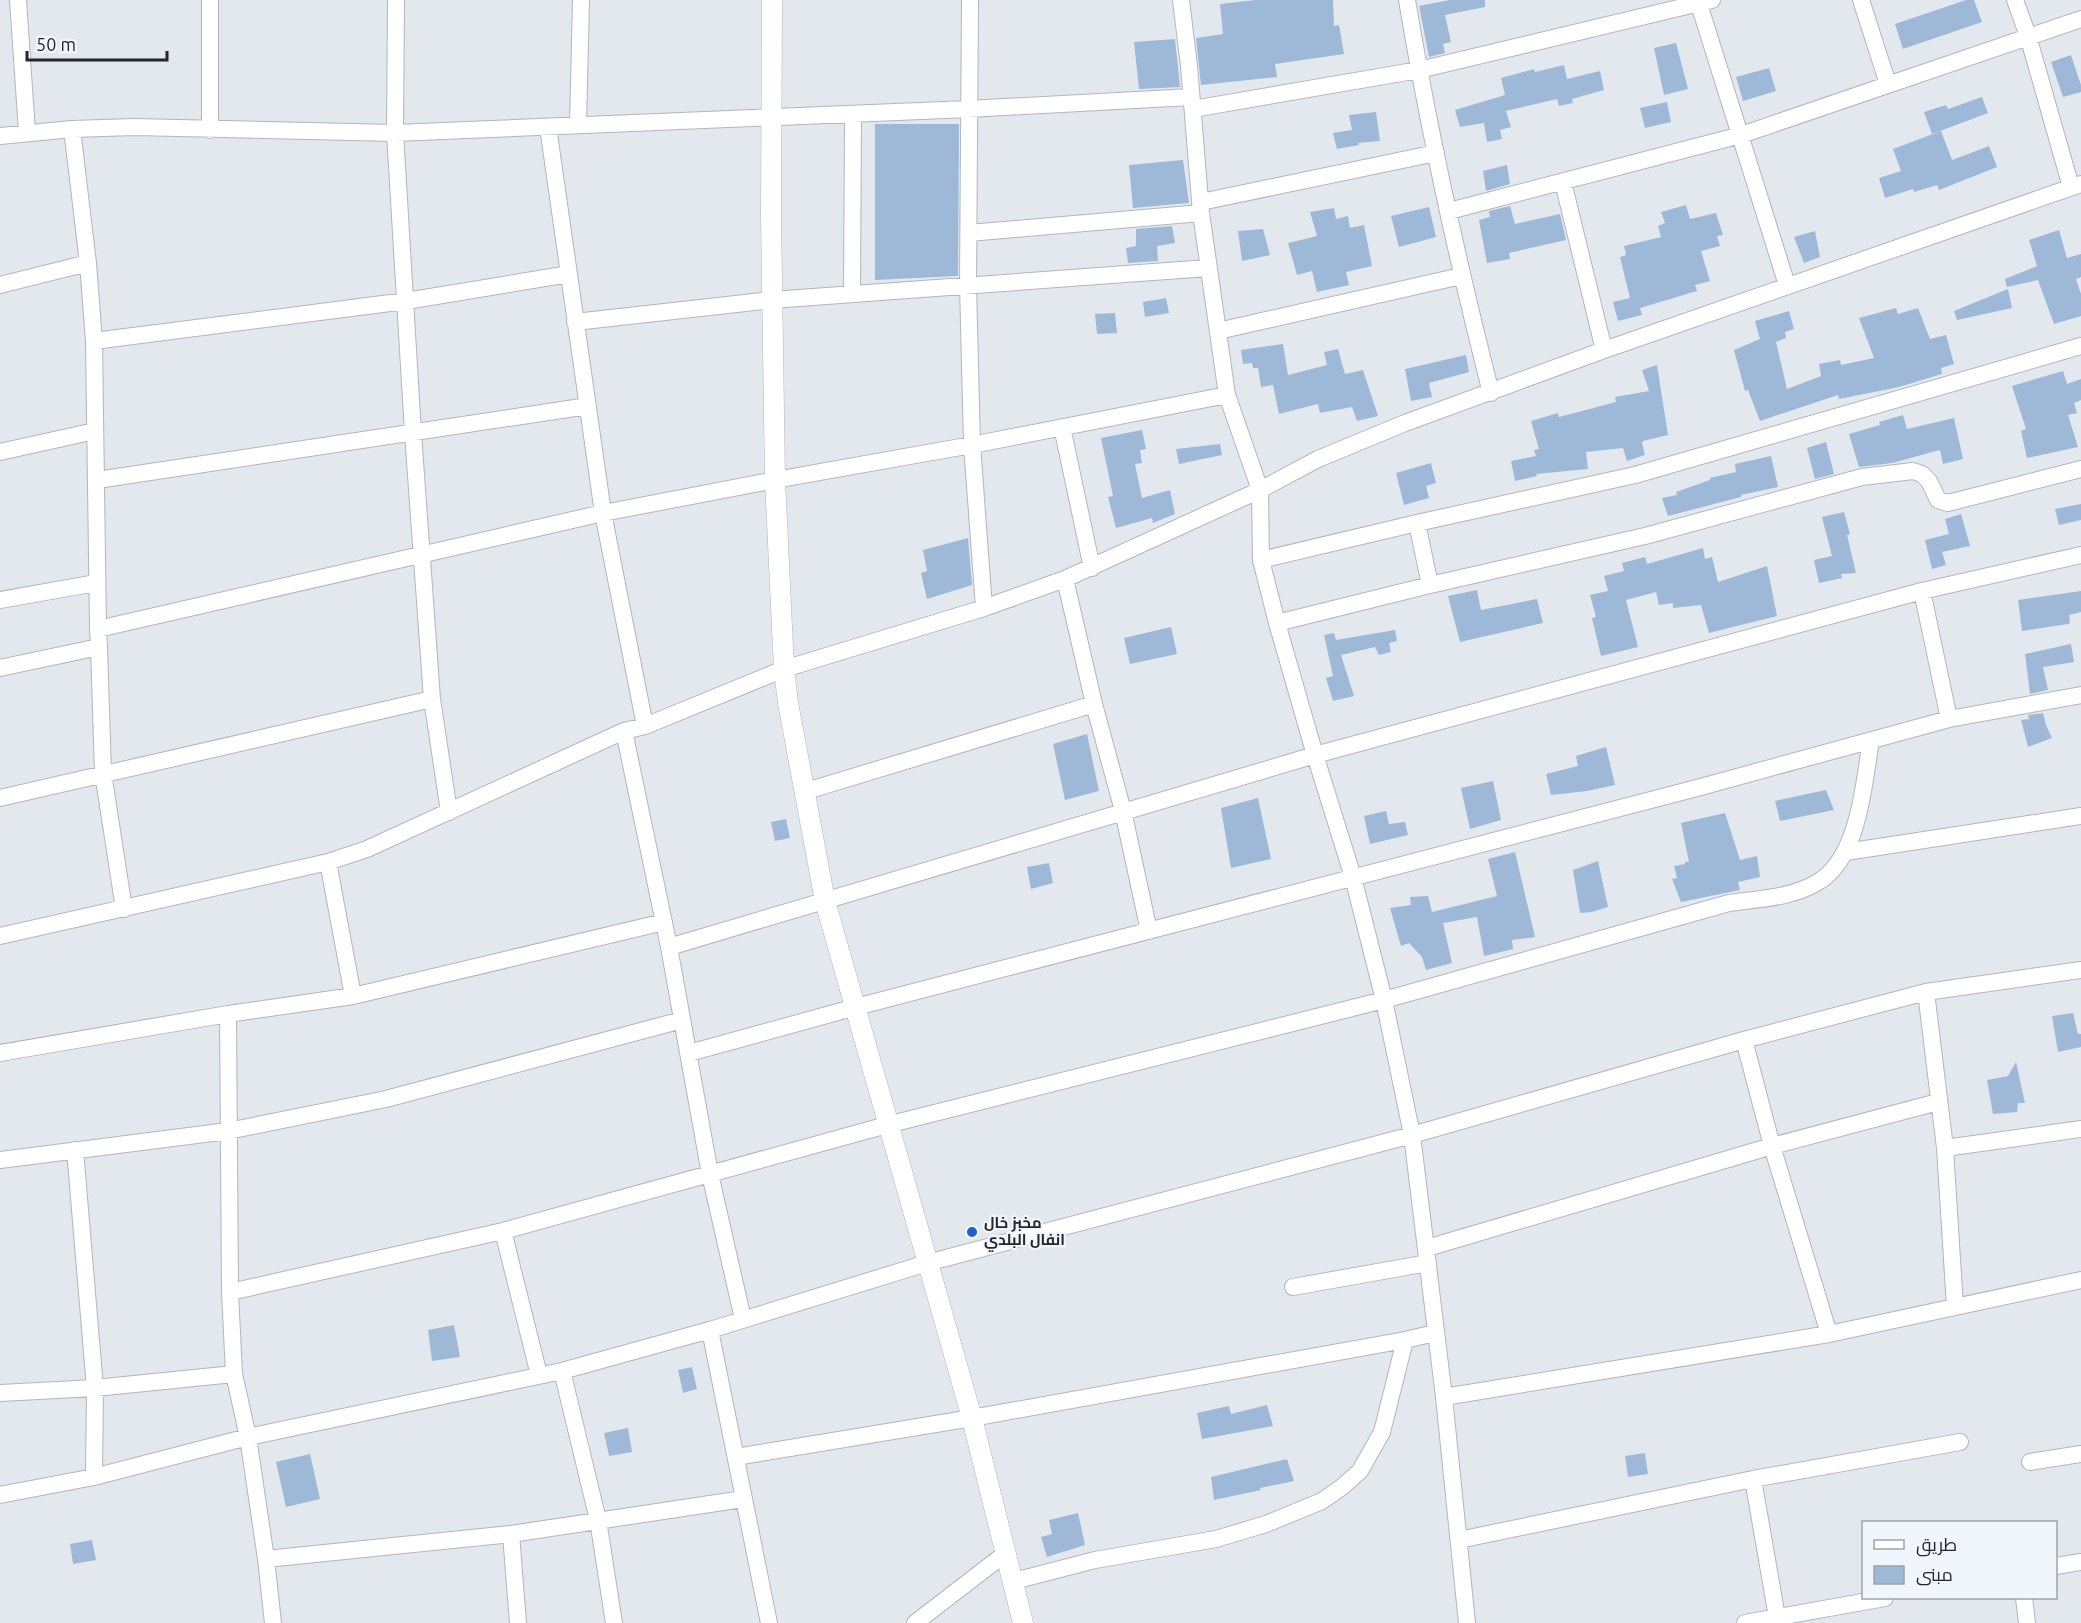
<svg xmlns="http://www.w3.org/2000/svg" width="2081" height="1623" font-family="Ubuntu,Cairo,sans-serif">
<rect width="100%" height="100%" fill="#e3e8ef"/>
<path fill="#9eb9d8" d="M 1256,0 L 1333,0 L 1334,26 L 1339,25 L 1344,54 L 1275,64 L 1277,77 L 1201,85 L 1196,38 L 1223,34 L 1220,4 Z
M 1450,0 L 1485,0 L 1485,7 L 1445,15 L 1451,42 L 1443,44 L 1445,53 L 1429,57 L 1419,6 Z
M 1966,0 L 1974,0 L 1982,22 L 1903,49 L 1895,24 Z
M 1175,39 L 1180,87 L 1139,89 L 1134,42 Z
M 1676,43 L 1688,89 L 1664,95 L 1654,48 Z
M 2071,55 L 2081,85 L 2081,92 L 2063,97 L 2051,62 Z
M 1564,65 L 1567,79 L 1600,71 L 1604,90 L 1572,99 L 1573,103 L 1559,106 L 1557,99 L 1506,111 L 1511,127 L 1500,130 L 1502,139 L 1487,142 L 1484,123 L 1460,127 L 1455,110 L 1505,95 L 1501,78 L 1534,69 L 1535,72 Z
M 1769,68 L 1776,91 L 1743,101 L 1736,77 Z
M 1982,97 L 1988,113 L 1932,134 L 1924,112 L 1946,105 L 1948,109 Z
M 1667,102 L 1671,122 L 1645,128 L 1640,108 Z
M 1376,112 L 1380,141 L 1358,143 L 1359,145 L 1337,149 L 1333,133 L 1352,130 L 1349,115 Z
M 875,124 L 959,124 L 958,276 L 875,280 Z
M 1941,131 L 1952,160 L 1989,146 L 1997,167 L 1939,190 L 1937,185 L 1914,192 L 1913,189 L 1885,198 L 1879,178 L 1901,171 L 1893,149 Z
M 1183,160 L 1189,203 L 1133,208 L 1129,165 Z
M 1507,165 L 1510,184 L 1486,191 L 1483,171 Z
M 1686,205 L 1690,219 L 1716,213 L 1723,235 L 1717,236 L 1720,246 L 1701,251 L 1710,281 L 1695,285 L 1697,291 L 1640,308 L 1642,315 L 1618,321 L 1613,302 L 1630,298 L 1620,257 L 1626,255 L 1624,246 L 1661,237 L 1658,226 L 1665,223 L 1661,212 Z
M 1510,206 L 1515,224 L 1560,214 L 1566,240 L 1509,253 L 1510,259 L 1487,263 L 1479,220 L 1490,217 L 1489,211 Z
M 1429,207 L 1436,237 L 1399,247 L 1391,216 Z
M 1334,208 L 1336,219 L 1348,216 L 1350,228 L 1364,225 L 1372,266 L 1346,272 L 1349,285 L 1317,292 L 1312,271 L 1297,275 L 1288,243 L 1317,236 L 1310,212 Z
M 1172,226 L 1175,243 L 1157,246 L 1158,261 L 1128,263 L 1126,248 L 1136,246 L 1136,229 Z
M 1263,229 L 1270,255 L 1242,261 L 1238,231 Z
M 2059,230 L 2067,258 L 2081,254 L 2081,277 L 2076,279 L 2081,294 L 2081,316 L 2054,324 L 2038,280 L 2007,287 L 2005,279 L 2037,266 L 2029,240 Z
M 1815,231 L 1820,257 L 1804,263 L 1794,237 Z
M 2008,289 L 2012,308 L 1957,320 L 1954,311 Z
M 1166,298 L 1169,313 L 1145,317 L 1143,302 Z
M 1896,308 L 1898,314 L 1918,308 L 1930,339 L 1946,335 L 1954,364 L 1941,368 L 1942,374 L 1899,387 L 1839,399 L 1838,395 L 1760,421 L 1748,390 L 1745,391 L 1734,350 L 1760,339 L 1755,321 L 1789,311 L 1794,329 L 1785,332 L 1786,338 L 1776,342 L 1787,389 L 1821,376 L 1819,364 L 1840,360 L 1841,365 L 1874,358 L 1859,318 Z
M 1115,313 L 1117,333 L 1097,334 L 1095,314 Z
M 1283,344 L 1288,375 L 1327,365 L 1324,352 L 1338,349 L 1345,374 L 1363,370 L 1378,416 L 1357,421 L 1352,407 L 1320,413 L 1318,404 L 1279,414 L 1273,385 L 1261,387 L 1258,368 L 1253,368 L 1252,363 L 1243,364 L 1241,350 Z
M 1466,355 L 1469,372 L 1429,383 L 1432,397 L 1411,401 L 1405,369 Z
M 1657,365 L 1668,435 L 1643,441 L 1642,443 L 1645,455 L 1627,461 L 1623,448 L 1586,452 L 1588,469 L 1536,474 L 1537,476 L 1515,481 L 1511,461 L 1536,456 L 1534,450 L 1539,449 L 1531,421 L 1558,413 L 1559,417 L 1616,402 L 1615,397 L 1649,391 L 1642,370 Z
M 2063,371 L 2067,384 L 2081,379 L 2081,400 L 2074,403 L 2077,413 L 2068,415 L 2078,447 L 2027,458 L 2021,431 L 2026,429 L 2012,386 Z
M 1903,415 L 1907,429 L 1954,418 L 1963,459 L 1943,464 L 1940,450 L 1892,463 L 1859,467 L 1849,434 L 1880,425 L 1879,422 Z
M 1142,430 L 1146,449 L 1140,450 L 1142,463 L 1135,464 L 1142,498 L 1170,490 L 1175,514 L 1153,523 L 1152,518 L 1116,528 L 1108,497 L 1113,496 L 1101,438 Z
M 1826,442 L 1834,474 L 1815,479 L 1807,448 Z
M 1220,444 L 1222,455 L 1179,464 L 1176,449 Z
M 1771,456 L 1778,487 L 1741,495 L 1741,497 L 1668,516 L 1662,498 L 1677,495 L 1676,492 L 1710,480 L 1710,478 L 1736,472 L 1735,464 Z
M 1431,463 L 1436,483 L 1426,486 L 1429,498 L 1404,505 L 1396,473 Z
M 2081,504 L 2081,520 L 2059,525 L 2055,509 Z
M 1844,512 L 1850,534 L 1847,535 L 1856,573 L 1841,574 L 1842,578 L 1819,583 L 1814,560 L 1832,556 L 1822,517 Z
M 1961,514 L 1970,546 L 1942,552 L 1946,565 L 1932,569 L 1925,540 L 1949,534 L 1945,519 Z
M 968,538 L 972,585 L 927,599 L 921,573 L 927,571 L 923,550 Z
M 1703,548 L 1705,559 L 1712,557 L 1718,582 L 1767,566 L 1777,616 L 1709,633 L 1701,605 L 1673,608 L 1673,603 L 1659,605 L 1656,592 L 1626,600 L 1638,647 L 1601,656 L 1592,618 L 1596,617 L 1590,595 L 1608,591 L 1604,576 L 1624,571 L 1622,563 L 1645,557 L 1647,564 Z
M 1477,590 L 1481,610 L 1537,599 L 1543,623 L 1460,642 L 1448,596 Z
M 2081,591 L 2081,612 L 2069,615 L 2070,623 L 2068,624 L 2022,631 L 2018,600 Z
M 1171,627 L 1177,654 L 1130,664 L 1124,638 Z
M 1395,630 L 1397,641 L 1389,643 L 1391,652 L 1379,655 L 1375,647 L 1341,655 L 1354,696 L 1333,701 L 1326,678 L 1333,676 L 1324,635 L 1334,633 L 1336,640 Z
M 2071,644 L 2074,662 L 2043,667 L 2048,690 L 2030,694 L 2025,654 Z
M 2043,713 L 2046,725 L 2052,738 L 2028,747 L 2021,720 L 2029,719 L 2028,715 Z
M 1087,734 L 1099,791 L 1065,800 L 1053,744 Z
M 1606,747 L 1615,785 L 1587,791 L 1551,795 L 1546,774 L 1578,766 L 1576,756 Z
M 1493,781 L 1501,820 L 1470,829 L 1461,788 Z
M 1826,790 L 1834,810 L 1780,821 L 1775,801 Z
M 1258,798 L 1271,859 L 1231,868 L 1221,808 Z
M 1386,811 L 1389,824 L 1405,822 L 1408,835 L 1370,844 L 1364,816 Z
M 1725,813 L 1740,860 L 1757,856 L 1760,877 L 1738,882 L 1740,890 L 1681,902 L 1672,879 L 1677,878 L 1674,866 L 1685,864 L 1685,862 L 1689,862 L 1681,823 Z
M 786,819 L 790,838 L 775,841 L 771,822 Z
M 1515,852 L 1535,937 L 1512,940 L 1513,949 L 1484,956 L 1477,917 L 1443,923 L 1452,963 L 1426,970 L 1422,957 L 1409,943 L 1401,946 L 1390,908 L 1411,905 L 1410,897 L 1428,896 L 1432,912 L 1497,896 L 1488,859 Z
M 1598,861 L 1608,907 L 1592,912 L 1580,913 L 1573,870 Z
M 1049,863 L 1053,883 L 1031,889 L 1027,867 Z
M 2073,1013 L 2078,1034 L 2081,1034 L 2081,1047 L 2058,1052 L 2052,1016 Z
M 2016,1062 L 2025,1103 L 2018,1103 L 2017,1112 L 1993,1114 L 1987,1080 L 2008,1076 Z
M 454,1325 L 460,1357 L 432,1361 L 428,1330 Z
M 692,1367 L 697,1389 L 683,1393 L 678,1370 Z
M 1267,1405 L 1273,1426 L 1202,1439 L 1197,1413 L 1229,1406 L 1231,1414 Z
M 628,1428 L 632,1452 L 609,1456 L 604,1433 Z
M 1645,1453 L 1648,1474 L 1628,1477 L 1625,1456 Z
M 310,1454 L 320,1499 L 286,1507 L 276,1462 Z
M 1287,1459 L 1294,1481 L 1260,1488 L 1261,1490 L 1214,1500 L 1211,1477 Z
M 1078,1513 L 1085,1545 L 1047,1557 L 1041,1537 L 1052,1534 L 1049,1520 Z
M 92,1540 L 96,1560 L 73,1564 L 70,1544 Z"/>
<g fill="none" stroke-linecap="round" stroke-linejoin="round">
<defs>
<path id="minor" d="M 18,0 L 27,132
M 210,0 L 210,130
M 396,0 L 395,133 L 413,433 L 432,699 L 449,812
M 970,0 L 968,285 L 972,445 L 984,608
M 1181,0 L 1189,66 L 1201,213 L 1227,395 L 1260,490 L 1261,560 L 1277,623 L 1315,755 L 1353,877 L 1384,1000 L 1412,1135 L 1444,1397 L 1467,1623
M 1407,0 C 1429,132 1458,263 1491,393
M 1861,0 L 1888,84
M 2015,0 L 2028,36 L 2071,187
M 1699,4 L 1787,285
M 1193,109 L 1419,70 L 1712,0
M 578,125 L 581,0
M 548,127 L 603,513 L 645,726
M 72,129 L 88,263 L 94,341 L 98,629
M 0,136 L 72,129 L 134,127 L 395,133 L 968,109 L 1191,97
M 1563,182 L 1604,350
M 1201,202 L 1436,153
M 1449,211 L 1741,135 L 2081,19
M 969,233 L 1201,213
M 0,285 L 88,263
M 852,294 L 853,114
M 575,322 L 772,300 L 1208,268
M 1218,331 L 1461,276
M 94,341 L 406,301 L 569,274
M 1062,427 L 1092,568
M 0,452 L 95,431
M 97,480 L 588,406
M 1417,523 L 1430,585
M 1261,560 L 1417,523 L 1635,475 L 2081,346
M 1065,579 L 1094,704 L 1123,811 L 1149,931
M 1922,591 L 1949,719
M 0,600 L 96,583
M 1277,623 L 1430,585 L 1645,536 L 1862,477 L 1913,471 L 1922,474 L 1929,481 L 1938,500 L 1948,503 L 2081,469
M 99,647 L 103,773 L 124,909
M 0,668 L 99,647 L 98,629 L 603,513 L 775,480 L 972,445 L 1227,395
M 624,731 L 669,947 L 710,1174 L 743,1319
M 803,792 L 1094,704
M 0,798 L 432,699
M 1846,852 L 2081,816
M 328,862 L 353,996
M 0,936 L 328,862 L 367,849 L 624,731 L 645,726 L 784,669 L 984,608 L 1065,579 L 1260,490 L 1318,459 L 1405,423 L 1604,350 L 2081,184
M 669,947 L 1315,755 L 1922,591 L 2081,555
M 1926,992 L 1945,1148 L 1955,1307
M 228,1014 L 230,1292 L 234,1374 L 248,1437 L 266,1559 L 273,1623
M 1744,1040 L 1772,1146 L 1829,1334
M 0,1053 L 228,1014 L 353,996 L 664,922
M 689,1053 L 856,1007 L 1697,788 L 1949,719 L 2081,695
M 1945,1148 L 2081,1129
M 75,1150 L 95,1388 L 94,1477
M 0,1160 L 228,1131 L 386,1099 L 682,1020
M 503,1231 L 539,1375
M 1427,1248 L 1772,1146 L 1938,1102
M 1293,1287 L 1428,1263
M 230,1292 L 503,1231 L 887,1125 L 1384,1000 L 1729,903 C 1758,899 1792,898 1818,882 C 1859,858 1864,783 1871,740
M 710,1330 L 769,1623
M 562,1371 L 598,1520 L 614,1623
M 0,1393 L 95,1388 L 234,1374
M 1444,1397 L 1829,1334 L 2081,1280
M 736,1457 L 972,1418 L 1405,1340 L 1435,1333
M 2030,1462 L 2081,1454
M 1753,1479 L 1778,1623
M 0,1495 L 94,1477 L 248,1437 L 562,1371 L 710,1330 L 927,1263 L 1412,1135 L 1744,1040 L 1926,992 L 2081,970
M 511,1534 L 518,1623
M 1459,1540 L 1753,1479 L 1960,1442
M 266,1559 L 511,1534 L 743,1499
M 2056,1566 L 2081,1562
M 1014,1581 L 1095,1560 L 1216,1539 L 1266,1524 L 1322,1501 L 1342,1487 L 1360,1471 L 1382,1432 L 1405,1340
M 2024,1598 L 2027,1623
M 915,1623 L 1006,1553
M 1745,1623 L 1885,1598"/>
<path id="tertiary" d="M 772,0 L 771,215 L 775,480 L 784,669 L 788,703 L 825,901 L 972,1418 L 1023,1623"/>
</defs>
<use href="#minor" stroke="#b1b6bc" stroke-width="18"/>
<use href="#tertiary" stroke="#b1b6bc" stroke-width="21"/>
<use href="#minor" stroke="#fff" stroke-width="16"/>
<use href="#tertiary" stroke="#fff" stroke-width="20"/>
</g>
<circle fill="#215fcb" stroke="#f0f6fc" stroke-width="2" cx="972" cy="1232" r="6"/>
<g text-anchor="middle" stroke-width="4.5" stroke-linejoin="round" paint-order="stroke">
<g font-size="15" font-weight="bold" fill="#242629" stroke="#f0f6fc" text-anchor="start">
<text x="984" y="1228">مخبز خال<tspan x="984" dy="17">انفال البلدي</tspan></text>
</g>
</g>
<rect x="1862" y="1521" width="195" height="78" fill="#f0f6fc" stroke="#9ea3a8" stroke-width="1.5"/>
<rect x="1874" y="1540" width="30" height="9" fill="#ffffff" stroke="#9ea3a8" stroke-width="1.5"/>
<text x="1916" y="1551" font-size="18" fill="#242629">طريق</text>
<rect x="1874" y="1566" width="30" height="18" fill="#9eb9d8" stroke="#9ea3a8" stroke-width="1.5"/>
<text x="1916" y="1581" font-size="18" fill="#242629">مبنى</text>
<path d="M27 51v9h140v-9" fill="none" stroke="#242629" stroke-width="3"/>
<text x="36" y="51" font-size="18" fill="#242629" stroke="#f0f6fc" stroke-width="4.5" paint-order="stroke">50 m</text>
</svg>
